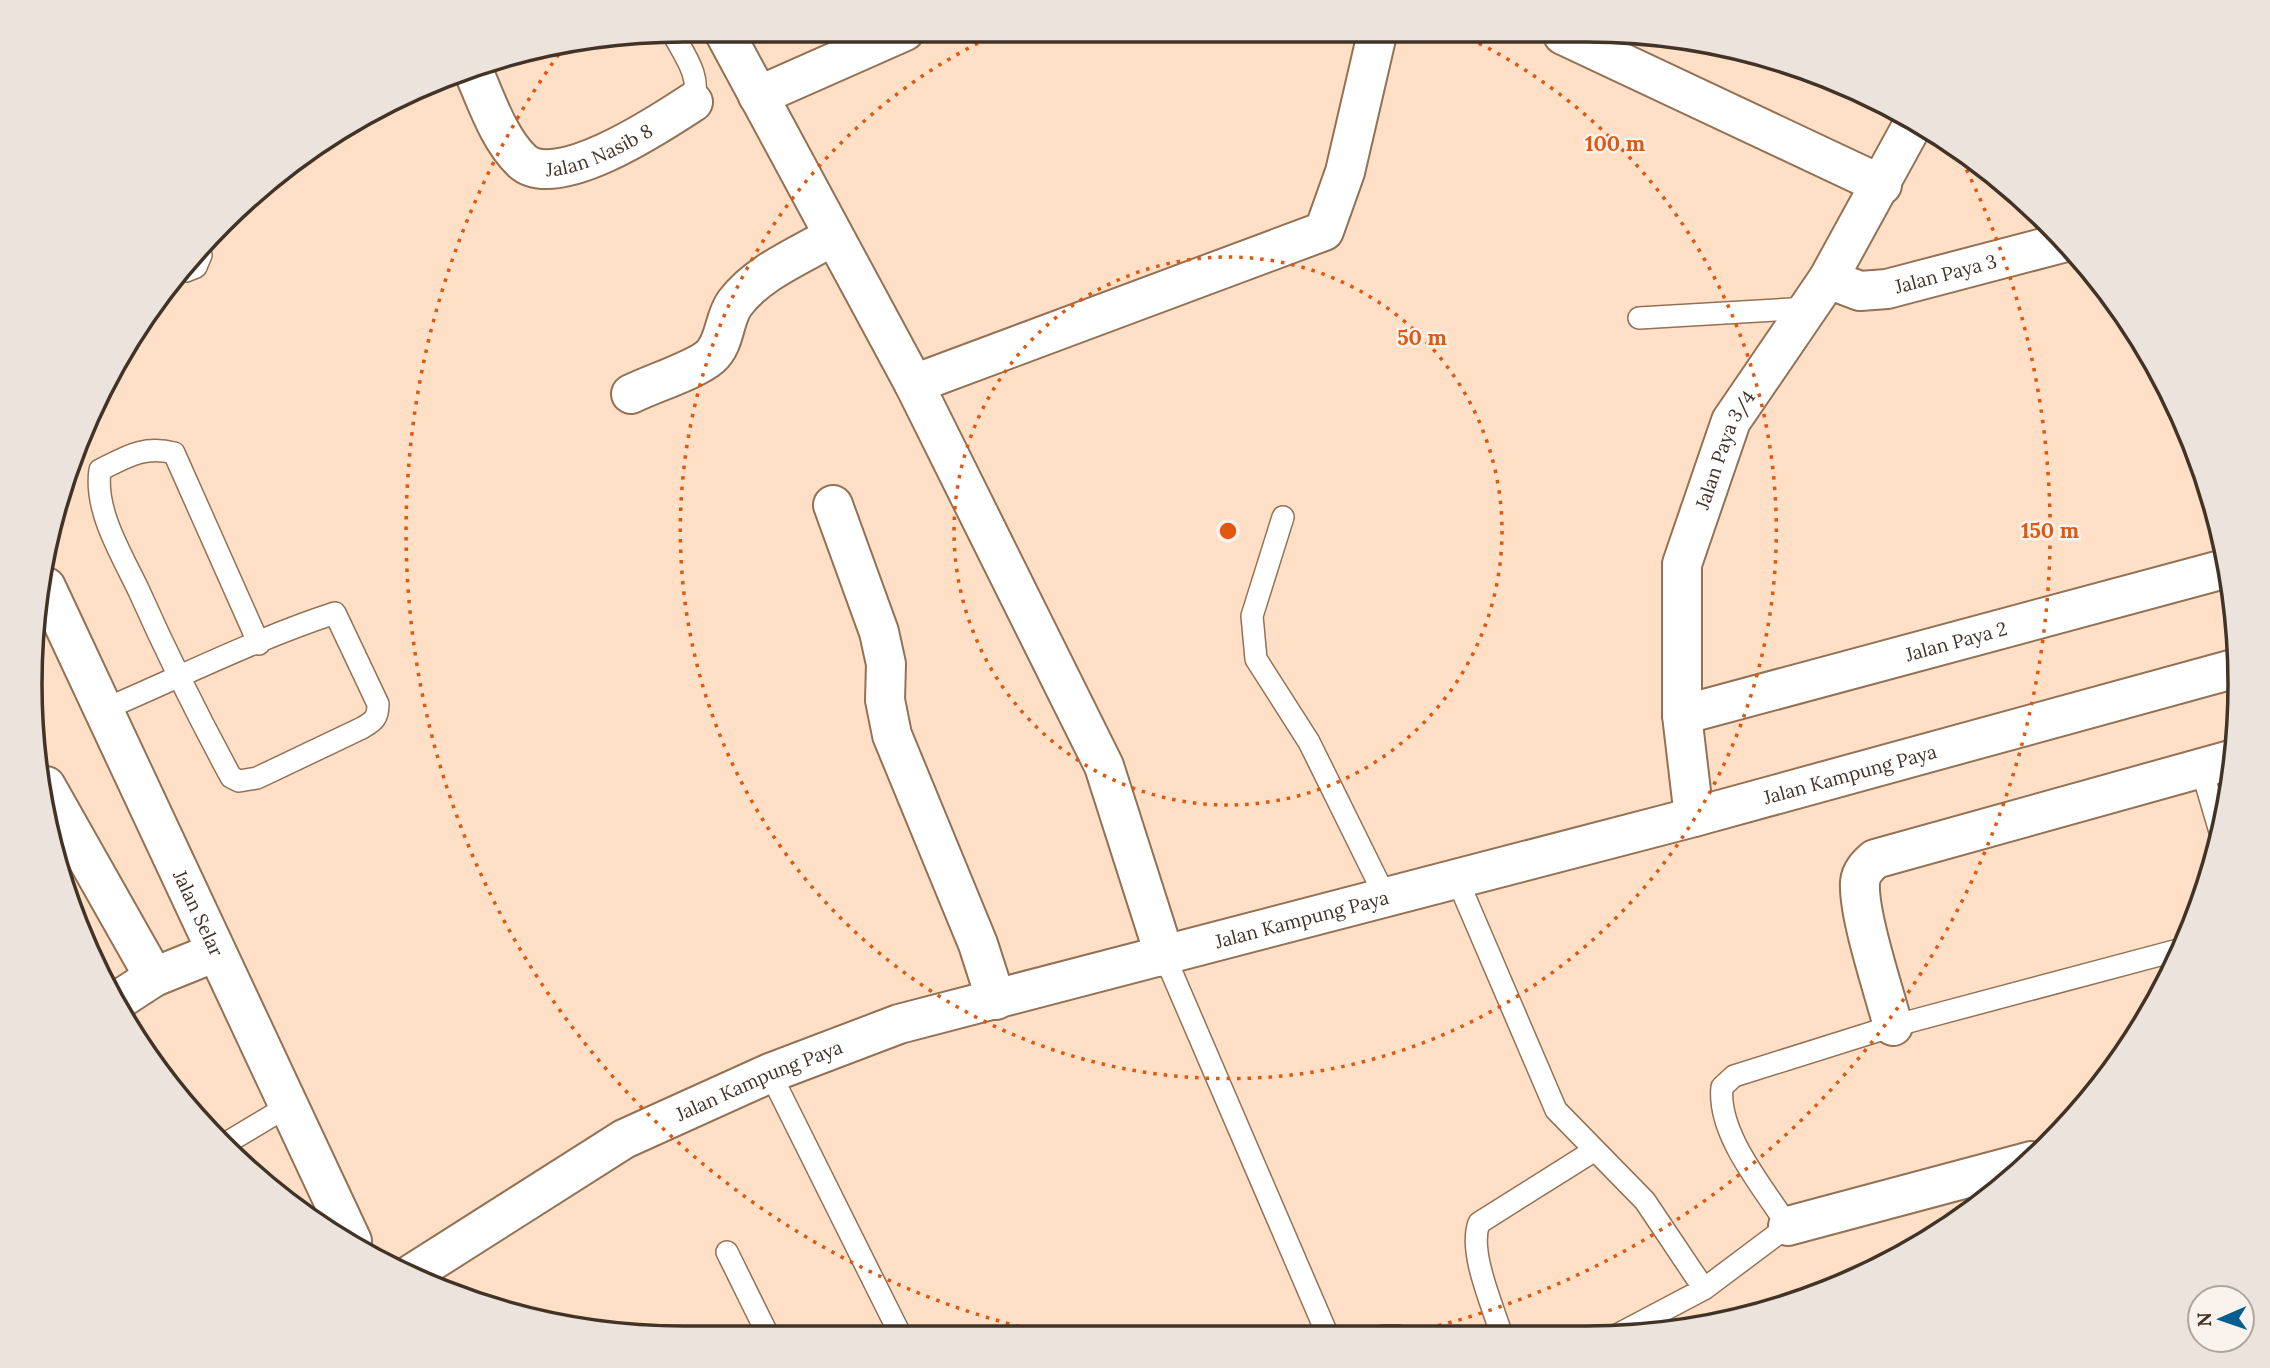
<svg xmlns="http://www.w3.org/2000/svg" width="2270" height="1368" font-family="Lora,serif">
<rect width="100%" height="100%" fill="#ffe0c7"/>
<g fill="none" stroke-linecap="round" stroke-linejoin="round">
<defs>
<path id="lane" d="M 672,32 C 684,55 702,76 693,102
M 186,271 L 196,267 L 201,255
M 1639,318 L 1809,308
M 1283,517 L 1252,616 L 1256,659 L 1309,742 L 1386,898
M 103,710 C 178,678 258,638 335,613 L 378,704 C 378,718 374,721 362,728 L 257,778 L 239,781 L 231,777 C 198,716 167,654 139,591 C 122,555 94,511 100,470 C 126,457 144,445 174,453 L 259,644
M 2201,767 L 2221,835
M 1457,879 L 1556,1110 L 1645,1201 L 1704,1289
M 1165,957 L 1328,1336
M 770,1073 L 900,1334
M 228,1142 L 288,1106
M 727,1252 L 767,1333
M 1383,1336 L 1398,1336
M 1502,1336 C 1493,1306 1468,1252 1479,1223 L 1595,1150
M 1613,1337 L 1704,1289 L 1788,1226 C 1763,1187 1717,1134 1722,1087 L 1734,1076 L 1893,1026 L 2182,949"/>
<g id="street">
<path d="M 723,30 L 914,384 L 1104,766 L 1165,957"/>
<path d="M 1563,35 L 1882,185"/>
<path id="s1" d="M 471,66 C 485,96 497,137 522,161 C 556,193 661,123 693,102"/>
<path d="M 758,96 L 905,31"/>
<path id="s2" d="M 1828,279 L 1860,291 L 1887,289 L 2066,242"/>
<path d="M 914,384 L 1324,231 L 1345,172 L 1377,34"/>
<path d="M 631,394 C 651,384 695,370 710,357 C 726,343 723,319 735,303 C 758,272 801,255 833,236"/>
<path d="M 833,505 L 879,632 L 886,664 L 885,700 L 892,735 L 978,944 L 996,1000"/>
<path id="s3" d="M 46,587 L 352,1241"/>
<path id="s4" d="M 1682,715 L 2228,568"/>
<path d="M 46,786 L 154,977"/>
<path id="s5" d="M 1694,817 L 1682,715 L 1682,564 L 1731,421 L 1828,279 L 1913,124"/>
<path d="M 117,1001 L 154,977 L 216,952"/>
<path d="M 1893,1026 C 1884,991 1858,915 1860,882 C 1861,872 1868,865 1875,859 L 2234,759"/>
<path d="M 1788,1226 L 2031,1161"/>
</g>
<g id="secondary">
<path id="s6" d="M 410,1275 L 624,1139 L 770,1073 L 899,1024 L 1694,817 L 2237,668"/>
</g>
</defs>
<use href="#lane" stroke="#937155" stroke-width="24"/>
<use href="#street" stroke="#937155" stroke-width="42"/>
<use href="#secondary" stroke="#937155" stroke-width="42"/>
<use href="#lane" stroke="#fff" stroke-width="21"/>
<use href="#street" stroke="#fff" stroke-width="38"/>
<use href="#secondary" stroke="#fff" stroke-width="38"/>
</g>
<g fill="none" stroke="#e0570d" stroke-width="3.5" stroke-dasharray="3.5 7">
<circle cx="1228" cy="531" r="274"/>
<path d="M1460 34A548 548 0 1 1 1001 32"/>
<path d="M1050 1334A822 822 0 0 1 559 54M1957 151A822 822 0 0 1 1399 1335"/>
</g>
<g text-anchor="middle" stroke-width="5" stroke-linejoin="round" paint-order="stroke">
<g font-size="19" fill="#423327" stroke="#faf2ec">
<text dy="7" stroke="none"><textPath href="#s1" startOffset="191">Jalan Nasib 8</textPath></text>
<text dy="7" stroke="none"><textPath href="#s2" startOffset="122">Jalan Paya 3</textPath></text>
<text dy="7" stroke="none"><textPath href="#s5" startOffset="376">Jalan Paya 3/4</textPath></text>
<text dy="7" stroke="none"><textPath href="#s4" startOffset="284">Jalan Paya 2</textPath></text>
<text dy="7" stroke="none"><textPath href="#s6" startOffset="1535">Jalan Kampung Paya</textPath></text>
<text dy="7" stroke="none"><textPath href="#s3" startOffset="360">Jalan Selar</textPath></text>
<text dy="7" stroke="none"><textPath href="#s6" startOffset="968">Jalan Kampung Paya</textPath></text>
<text dy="7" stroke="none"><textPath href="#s6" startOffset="401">Jalan Kampung Paya</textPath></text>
</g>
</g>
<path d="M0 0H2270V1368H0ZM684 42H1586A642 642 0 0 1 2228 684V684A642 642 0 0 1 1586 1326H684A642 642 0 0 1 42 684V684A642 642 0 0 1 684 42Z" fill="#ebe3dc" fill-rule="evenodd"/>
<path fill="none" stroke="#423327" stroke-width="3.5" d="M684 42H1586A642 642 0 0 1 2228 684V684A642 642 0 0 1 1586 1326H684A642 642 0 0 1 42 684V684A642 642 0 0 1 684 42Z"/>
<circle cx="1228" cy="531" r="10" fill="#e0570d" stroke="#faf2ec" stroke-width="3.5"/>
<g font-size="21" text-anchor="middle" font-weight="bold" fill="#e0570d" stroke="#faf2ec" stroke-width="5" stroke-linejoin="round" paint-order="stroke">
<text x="1615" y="151">100 m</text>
<text x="1422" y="345">50 m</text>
<text x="2050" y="538">150 m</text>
</g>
<g transform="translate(2221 1319) rotate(268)"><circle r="33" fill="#faf2ec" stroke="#b0a69d" stroke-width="2"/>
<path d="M0-5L12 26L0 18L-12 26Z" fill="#045f90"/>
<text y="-10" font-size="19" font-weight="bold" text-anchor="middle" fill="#423327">N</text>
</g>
</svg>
